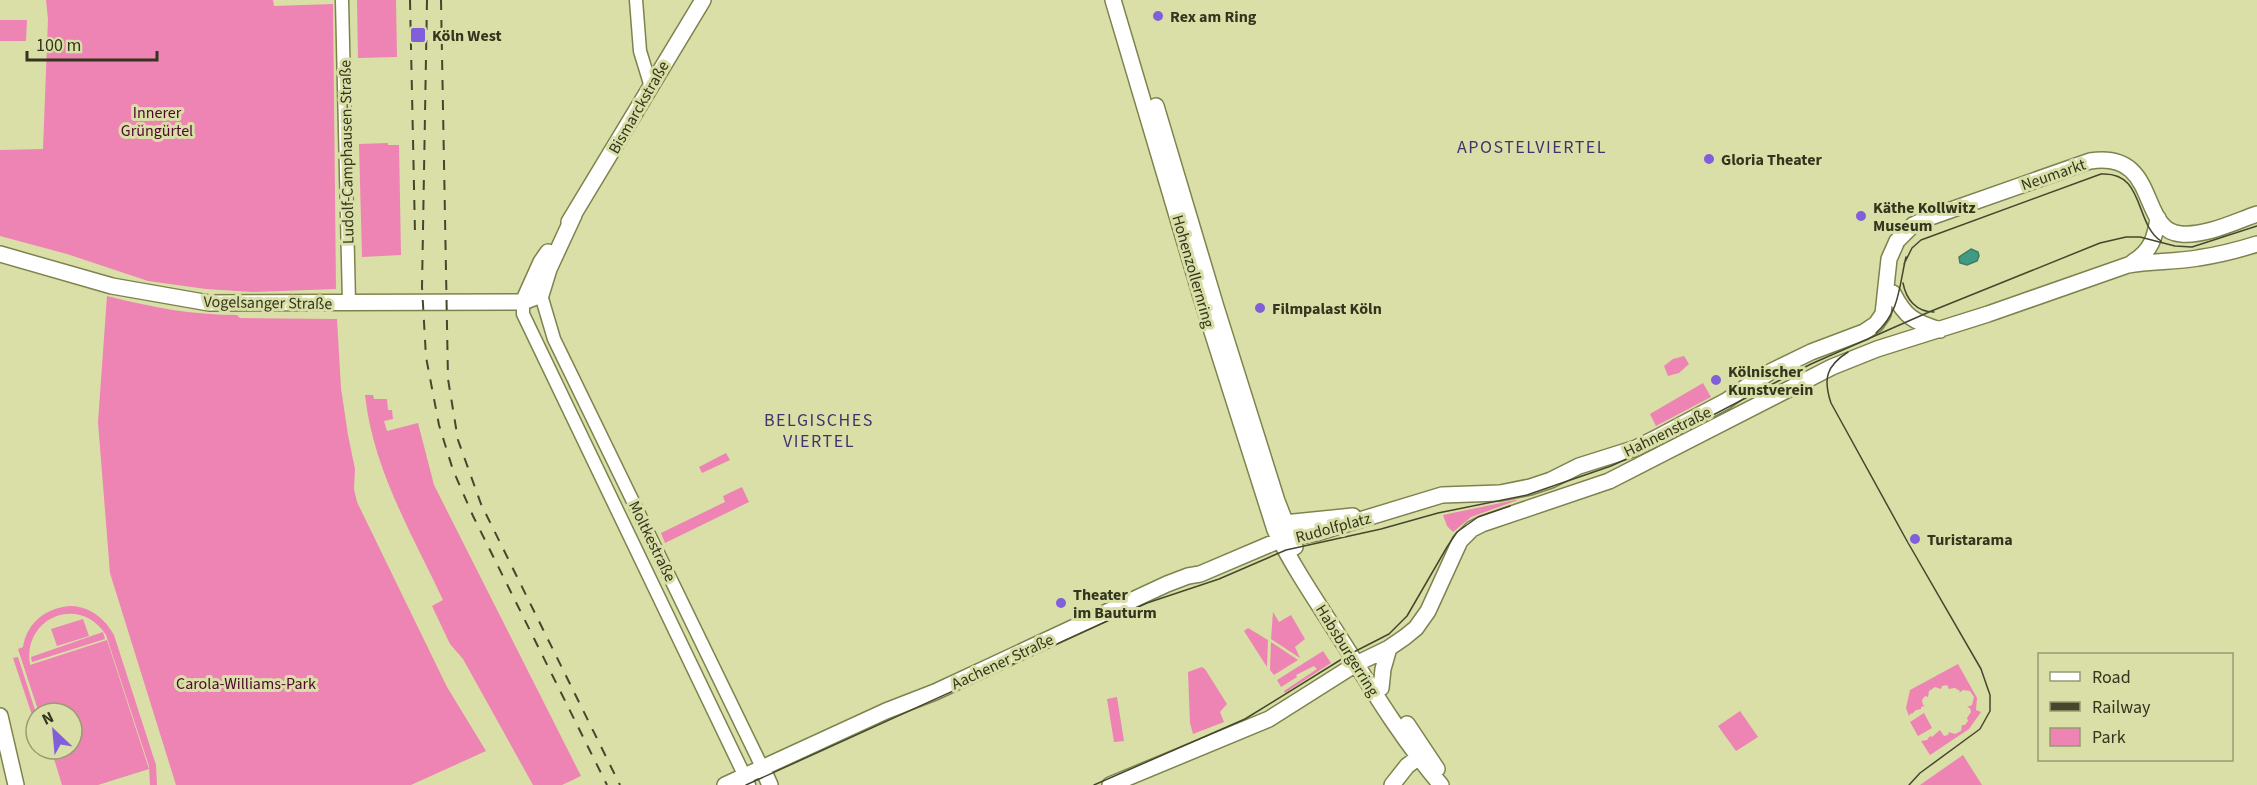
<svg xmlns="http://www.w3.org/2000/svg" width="2257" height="785" font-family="'Source Sans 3',sans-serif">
<rect width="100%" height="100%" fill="#d9dfa6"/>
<path fill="#ed84b3" d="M 46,0 L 273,0 L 274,6 L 333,4 L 336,289 L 252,292 L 206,289 L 148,281 L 67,254 L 0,236 L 0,150 L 43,149 L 48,19 Z
M 357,0 L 396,0 L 397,57 L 358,58 Z
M 0,20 L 27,20 L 26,41 L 0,41 Z
M 388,143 L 388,145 L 399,145 L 401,255 L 362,257 L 359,144 Z
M 107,296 C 150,307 192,315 237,315 L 240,318 L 337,319 L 341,388 L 348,435 L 355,469 L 354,489 L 357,502 L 447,687 L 486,751 L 411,785 L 176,785 L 110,573 L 98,422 Z
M 1684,356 L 1689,364 L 1679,373 L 1668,376 L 1664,366 L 1673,359 Z
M 1703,383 L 1711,397 L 1656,426 L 1650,414 Z
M 365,395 L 373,395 L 374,399 L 387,399 L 388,410 L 392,410 L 393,419 L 384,421 L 387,431 L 418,423 L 434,485 L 581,776 L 562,785 L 533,785 L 463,659 L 450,644 L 432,606 L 443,600 C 412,534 373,469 365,395 Z
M 726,453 L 730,460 L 702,473 L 699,467 Z
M 742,487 L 749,502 L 665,543 L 661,533 L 725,502 L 723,496 Z
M 1515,500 L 1518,500 L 1471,517 L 1453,532 L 1447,526 L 1443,515 Z
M 72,606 C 91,607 105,619 114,635 L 156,765 L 157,785 L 150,785 L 149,766 L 106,635 C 80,594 22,617 30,665 L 107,640 L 149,769 L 98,785 L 62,785 L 51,749 L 72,749 L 72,713 L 39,713 L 18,649 L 23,647 C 27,622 47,607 72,606 Z
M 1273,612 L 1279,622 L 1291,615 L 1305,639 L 1295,647 L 1300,658 L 1271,639 Z
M 83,619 L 89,636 L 57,646 L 51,629 Z
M 1248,628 L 1268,640 L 1267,667 L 1244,631 Z
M 103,632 L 105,639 L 32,662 L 31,657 Z
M 1271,642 L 1298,660 L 1274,675 L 1270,670 Z
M 1323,651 L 1331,663 L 1285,693 L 1284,691 L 1317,669 L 1314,666 L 1296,675 L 1297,677 L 1281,687 L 1277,680 Z
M 18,657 L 36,713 L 36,727 L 13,658 Z
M 1958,664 L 1977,698 L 1976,710 L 1981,712 L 1969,729 L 1930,755 L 1921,741 L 1927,740 L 1930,736 L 1932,737 L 1940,730 L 1944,736 L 1948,735 L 1949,732 L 1955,734 L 1961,731 L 1962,725 L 1965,725 L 1968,721 L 1967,718 L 1971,712 L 1970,708 L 1967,707 L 1972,705 L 1974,697 L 1970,691 L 1963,690 L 1959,693 L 1960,691 L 1955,688 L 1949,689 L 1947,685 L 1942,686 L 1941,689 L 1935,687 L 1929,691 L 1928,697 L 1925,696 L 1922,700 L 1923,705 L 1925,706 L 1921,707 L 1921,709 L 1916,710 L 1912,714 L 1911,713 L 1909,716 L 1906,708 L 1910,690 Z
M 1202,667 L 1205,669 L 1227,704 L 1220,712 L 1224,722 L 1193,734 L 1190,723 L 1188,672 Z
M 1117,697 L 1124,741 L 1114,742 L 1107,699 Z
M 1740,711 L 1758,737 L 1736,751 L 1718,726 Z
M 1924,713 L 1932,728 L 1918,736 L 1910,722 Z
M 1963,755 L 1982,785 L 1920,785 Z"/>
<path fill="#439a82" stroke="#3e7c64" stroke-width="1.5" d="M 1971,249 L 1978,252 L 1979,256 L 1977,261 L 1967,265 L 1960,263 L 1959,257 Z"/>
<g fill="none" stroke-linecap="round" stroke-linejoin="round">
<defs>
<path id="minor" d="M 342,0 L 349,303
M 636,0 L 640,51 L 651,87
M 541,295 L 554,339 L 762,767
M 523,302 L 523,314 L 749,785"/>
<path id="major" d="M 1113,0 L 1202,300 L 1275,530 C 1296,573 1324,612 1349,652 C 1377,698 1406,744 1441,785
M 1156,106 L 1216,307 L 1277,501 L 1295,547
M 569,222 L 703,0
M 0,254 L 112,286 L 209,303 L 523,302 L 541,295 L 549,269 L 574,215
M 2133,262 C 2151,251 2155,238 2158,218
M 1893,293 C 1905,317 1914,322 1940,330
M 523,302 L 541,262 L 548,252
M 1284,523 L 1353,516
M 1381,688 L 1383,669 L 1389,648
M 0,716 L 16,785
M 1407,724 L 1437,769
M 762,767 L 770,785
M 725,785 L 886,711 L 935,692 L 1167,584 L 1188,576 L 1200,574 L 1280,540 L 1317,533 L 1442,495 L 1500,493 L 1530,487 L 1551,480 L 1579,466 L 1636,448 L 1660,436 L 1726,401 L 1750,384 L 1772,371 L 1811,352 L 1864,332 L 1876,324 L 1883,314 L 1889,259 L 1897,241 L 1913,225 L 1928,218 L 2090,161 C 2160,150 2138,231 2181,234 C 2206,236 2234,222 2257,214
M 1110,785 L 1269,719 L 1356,664 L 1389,648 L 1405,637 L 1416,628 L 1428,611 L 1460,541 L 1472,529 L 1482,524 L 1609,481 L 1832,367 L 1877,349 L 1988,314 L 2128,265 C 2151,261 2175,262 2198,258 C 2218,255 2238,250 2257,244
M 1392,785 L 1407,766 L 1424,753"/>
</defs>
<use href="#minor" stroke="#7e834e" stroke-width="15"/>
<use href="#major" stroke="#7e834e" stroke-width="18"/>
<use href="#minor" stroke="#fff" stroke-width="12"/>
<use href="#major" stroke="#fff" stroke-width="15"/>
<path stroke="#45472d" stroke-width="1.5" d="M 1904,264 L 1912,248 L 1921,240 L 2101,174 C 2145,171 2134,223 2161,241
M 1903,283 C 1906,299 1916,312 1934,312
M 1876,333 C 1900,312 1899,286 1906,257
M 1848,352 C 1826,366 1823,379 1831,403 L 1907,541 L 1981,669 L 1990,695 L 1990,711 L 1980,729 L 1920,773 L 1909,785
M 746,785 L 1147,603 L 1219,579 L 1286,550 L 1381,529 L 1438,513 L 1527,495 L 1611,466 L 1644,451 L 1811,364 L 1929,312 L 2100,243 L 2126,237 L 2140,237 L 2175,246 L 2192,247 L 2257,226
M 1094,785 L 1245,719 L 1350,654 L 1389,634 L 1407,616 L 1447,547 L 1457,532 L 1478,517 L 1510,506"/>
<path stroke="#45472d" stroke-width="2" stroke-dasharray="10 10" stroke-linecap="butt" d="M 410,0 L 415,233
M 427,0 L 422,287 L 426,357 L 439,425 L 453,470 L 473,516 L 607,785
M 441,0 L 448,379 L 458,440 L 481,504 L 620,785"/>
</g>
<g fill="#815fda" stroke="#d9dfa6" stroke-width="2">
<circle cx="1158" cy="16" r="6"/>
<rect x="410" y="27" width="16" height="16" rx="3"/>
<circle cx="1709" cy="159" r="6"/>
<circle cx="1861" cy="216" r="6"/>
<circle cx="1260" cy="308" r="6"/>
<circle cx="1716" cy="380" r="6"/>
<circle cx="1915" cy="539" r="6"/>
<circle cx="1061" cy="603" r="6"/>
</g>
<g text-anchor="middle" stroke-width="6" stroke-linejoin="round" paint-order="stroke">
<g font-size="16" font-weight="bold" fill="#33351e" stroke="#d9dfa6" text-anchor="start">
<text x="1170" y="22">Rex am Ring</text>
<text x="432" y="41">Köln West</text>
<text x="1721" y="165">Gloria Theater</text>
<text x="1873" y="213">Käthe Kollwitz<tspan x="1873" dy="18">Museum</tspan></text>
<text x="1272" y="314">Filmpalast Köln</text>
<text x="1728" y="377">Kölnischer<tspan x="1728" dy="18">Kunstverein</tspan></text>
<text x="1927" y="545">Turistarama</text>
<text x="1073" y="600">Theater<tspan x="1073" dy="18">im Bauturm</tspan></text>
</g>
<g font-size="16" fill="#33351e" stroke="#d9dfa6">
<text transform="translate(638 107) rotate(-60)" y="6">Bismarckstraße</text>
<text transform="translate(346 152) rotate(-91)" y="6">Ludolf-Camphausen-Straße</text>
<text transform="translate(2053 174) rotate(-19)" y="6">Neumarkt</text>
<text transform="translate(1194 271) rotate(74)" y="6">Hohenzollernring</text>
<text transform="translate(268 302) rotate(1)" y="6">Vogelsanger Straße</text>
<text transform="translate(1667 431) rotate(-26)" y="6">Hahnenstraße</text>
<text transform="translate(1333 527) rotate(-15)" y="6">Rudolfplatz</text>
<text transform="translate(653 541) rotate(64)" y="6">Moltkestraße</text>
<text transform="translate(1348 650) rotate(58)" y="6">Habsburgerring</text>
<text transform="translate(1002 661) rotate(-25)" y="6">Aachener Straße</text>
</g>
<g font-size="16" fill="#4e052e" stroke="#d9dfa6">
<text x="157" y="118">Innerer<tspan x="157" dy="18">Grüngürtel</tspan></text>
<text x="246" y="689">Carola-Williams-Park</text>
</g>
<g font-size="18" letter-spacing="1.5" fill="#42326e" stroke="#d9dfa6">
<text x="1532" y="153">APOSTELVIERTEL</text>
<text x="819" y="426">BELGISCHES<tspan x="819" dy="21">VIERTEL</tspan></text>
</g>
</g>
<rect x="2038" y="653" width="195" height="108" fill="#d9dfa6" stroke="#979b70" stroke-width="1.5"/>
<rect x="2050" y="672" width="30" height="9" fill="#ffffff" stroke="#979b70" stroke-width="1.5"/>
<text x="2092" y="683" font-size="18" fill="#33351e">Road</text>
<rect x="2050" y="702" width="30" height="9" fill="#45472d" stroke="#979b70" stroke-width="1.5"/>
<text x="2092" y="713" font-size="18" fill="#33351e">Railway</text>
<rect x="2050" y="728" width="30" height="18" fill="#ed84b3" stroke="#979b70" stroke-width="1.5"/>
<text x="2092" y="743" font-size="18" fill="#33351e">Park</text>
<g transform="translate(54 731) rotate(334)"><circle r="28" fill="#d9dfa6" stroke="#979b70" stroke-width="1.5"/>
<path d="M0-4.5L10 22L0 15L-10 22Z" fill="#815fda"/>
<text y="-9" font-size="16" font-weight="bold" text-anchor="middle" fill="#33351e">N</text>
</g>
<path d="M27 51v9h130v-9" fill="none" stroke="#33351e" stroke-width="3"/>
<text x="36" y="51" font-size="18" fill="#33351e" stroke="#d9dfa6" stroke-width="4.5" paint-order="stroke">100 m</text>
</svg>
